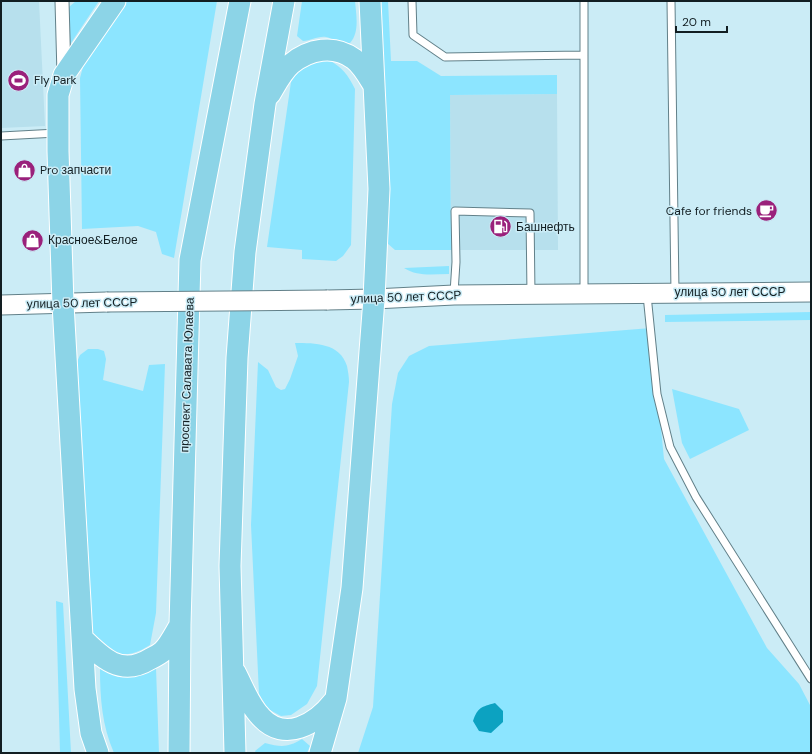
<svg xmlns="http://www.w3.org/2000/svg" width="812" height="754" font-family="'DM Sans',sans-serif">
<rect width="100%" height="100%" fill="#cbecf6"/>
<path fill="#b7e0ed" d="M 1,1 L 39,1 L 45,126 L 1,128 Z
M 557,94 L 558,250 L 451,250 L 450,95 Z"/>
<path fill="#8ce5ff" d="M 76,1 L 99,1 L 69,46 L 69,7 Z
M 123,1 L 217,1 L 174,258 L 162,254 L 156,232 L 138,226 L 82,229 L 80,78 L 87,52 Z
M 302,1 L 355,1 C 356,14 360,32 350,43 C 348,43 343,44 341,43 C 335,42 332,38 326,37 C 317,36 311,41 303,41 L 297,36 Z
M 375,1 L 388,1 L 391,61 L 417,61 L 441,76 L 557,75 L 557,94 L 450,95 L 451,250 L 395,250 L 387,243 Z
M 329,60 C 343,68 348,75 355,89 L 351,245 L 343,256 L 336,261 L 302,259 L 302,250 L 267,247 L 291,82 C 302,65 309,61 329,60 Z
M 449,266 L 449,274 C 433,274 418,277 404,268 Z
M 811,312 L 811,320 L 665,322 L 665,315 Z
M 651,328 L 664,459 L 767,648 L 799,684 L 811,707 L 811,753 L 358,753 L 373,707 L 392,404 L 398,373 L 409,356 L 429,346 Z
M 295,343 C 315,343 340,343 347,366 C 348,371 349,377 349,382 L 317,686 L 307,704 L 291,715 L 281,716 L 268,709 L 259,694 L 251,525 L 258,362 L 268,370 L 276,387 L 281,390 L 285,389 L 290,379 L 298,356 Z
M 88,349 L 98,349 L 104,351 L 106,359 L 103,380 L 143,391 L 149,365 L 165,364 L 156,613 L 150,645 C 134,655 128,655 110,654 L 88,632 L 74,369 L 80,355 Z
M 672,389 L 739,409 L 749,430 L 690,459 L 682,443 Z
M 56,601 L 63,603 L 71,753 L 60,753 Z
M 105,668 C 123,680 138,677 156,668 L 159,753 L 114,753 C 102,726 100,698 100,669 Z
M 302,739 L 310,746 L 307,753 L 256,753 L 255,751 L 265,743 C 281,747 287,748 302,739 Z"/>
<path fill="#0ca2c1" d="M 495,703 L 503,711 L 503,722 L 491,733 L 479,731 L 473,721 C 478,707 481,707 495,703 Z"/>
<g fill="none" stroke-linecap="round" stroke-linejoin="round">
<defs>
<path id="service" d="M 412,1 L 413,35 L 445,57 L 584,55
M 671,1 L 675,293
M 1,136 L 57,133
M 454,293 L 456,262 L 455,211 L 530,213 L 531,294
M 584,294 L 584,1
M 647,295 L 657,394 L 670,447 L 696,497 L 811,679"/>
<path id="minor" d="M 62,1 L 64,75"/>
<path id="secondary" d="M 327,300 L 374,299 L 454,295 L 811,292
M 1,305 L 107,302"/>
<path id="primary" d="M 270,94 C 276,84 282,72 291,64 C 309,49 334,44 354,59 C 363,66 368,76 374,86
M 82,638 C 102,658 121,677 150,659 C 154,657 160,654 163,651 C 170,644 175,633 180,625
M 235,672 C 243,687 249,705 261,717 C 285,743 316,724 334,701
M 98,753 L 91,733 L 85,689 L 63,304 L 58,151 L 58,95 L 64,75 L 115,1
M 179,753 L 180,625 L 190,260 L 240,1
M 235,753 L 230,566 L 237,358 L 245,252 L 265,104 L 284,1
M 320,753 L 336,698 L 352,588 L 374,299 L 379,189 L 370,1"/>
</defs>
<use href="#service" stroke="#628089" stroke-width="9"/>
<use href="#minor" stroke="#628089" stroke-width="15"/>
<use href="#secondary" stroke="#628089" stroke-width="21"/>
<use href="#primary" stroke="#fff" stroke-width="23"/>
<use href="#service" stroke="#fff" stroke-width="7"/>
<use href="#minor" stroke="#fff" stroke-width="13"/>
<use href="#secondary" stroke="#fff" stroke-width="19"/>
<use href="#primary" stroke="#8cd4e7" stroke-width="21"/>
<defs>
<path id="secondary-bridge" d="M 107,302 L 327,300"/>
</defs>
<use href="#secondary-bridge" stroke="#628089" stroke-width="21" stroke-linecap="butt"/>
<use href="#secondary-bridge" stroke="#fff" stroke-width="19"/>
</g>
<defs>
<symbol id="stadium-disc" viewBox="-11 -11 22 22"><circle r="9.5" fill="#9a217b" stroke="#cbecf6"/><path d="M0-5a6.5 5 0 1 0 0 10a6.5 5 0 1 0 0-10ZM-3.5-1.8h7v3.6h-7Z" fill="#fff"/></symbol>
<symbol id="shop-disc" viewBox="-11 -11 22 22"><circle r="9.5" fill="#9a217b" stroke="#cbecf6"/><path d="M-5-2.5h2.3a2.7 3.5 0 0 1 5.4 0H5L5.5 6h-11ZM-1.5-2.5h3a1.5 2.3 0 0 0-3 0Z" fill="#fff"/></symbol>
<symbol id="cafe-disc" viewBox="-11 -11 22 22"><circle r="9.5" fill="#9a217b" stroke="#cbecf6"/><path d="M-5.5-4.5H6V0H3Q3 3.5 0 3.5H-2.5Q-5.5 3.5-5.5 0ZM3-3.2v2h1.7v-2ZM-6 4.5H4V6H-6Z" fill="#fff"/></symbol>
<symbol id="fuel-disc" viewBox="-11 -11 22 22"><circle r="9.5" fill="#9a217b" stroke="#cbecf6"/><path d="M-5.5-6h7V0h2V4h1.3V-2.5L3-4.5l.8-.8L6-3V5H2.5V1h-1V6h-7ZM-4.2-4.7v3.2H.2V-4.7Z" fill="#fff"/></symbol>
</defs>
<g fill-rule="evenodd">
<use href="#stadium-disc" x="6" y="68" width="25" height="25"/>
<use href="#shop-disc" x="12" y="158" width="25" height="25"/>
<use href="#cafe-disc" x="754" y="198" width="25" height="25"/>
<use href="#fuel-disc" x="488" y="214" width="25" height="25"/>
<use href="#shop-disc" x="20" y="228" width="25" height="25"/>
</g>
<g text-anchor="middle" stroke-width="3" stroke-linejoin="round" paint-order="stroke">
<g font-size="12" fill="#121e22" stroke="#cbecf6" text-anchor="start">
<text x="34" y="84">Fly Park</text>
<text x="40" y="174">Pro запчасти</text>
<text x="752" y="215" text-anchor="end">Cafe for friends</text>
<text x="516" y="231">Башнефть</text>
<text x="48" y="244">Красное&amp;Белое</text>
</g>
<g font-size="12" fill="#121e22" stroke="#cbecf6">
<text x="730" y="296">улица 50 лет СССР</text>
<text transform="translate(406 297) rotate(-2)" y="4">улица 50 лет СССР</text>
<text transform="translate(82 303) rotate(-1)" y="4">улица 50 лет СССР</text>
<text transform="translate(187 375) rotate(-88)" y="4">проспект Салавата Юлаева</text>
</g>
</g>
<rect width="812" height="754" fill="none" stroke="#121e22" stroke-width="4"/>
<path d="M676 26v6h51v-6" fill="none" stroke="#121e22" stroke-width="2"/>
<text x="682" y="26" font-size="12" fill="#121e22" stroke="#cbecf6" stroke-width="3" paint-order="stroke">20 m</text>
</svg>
